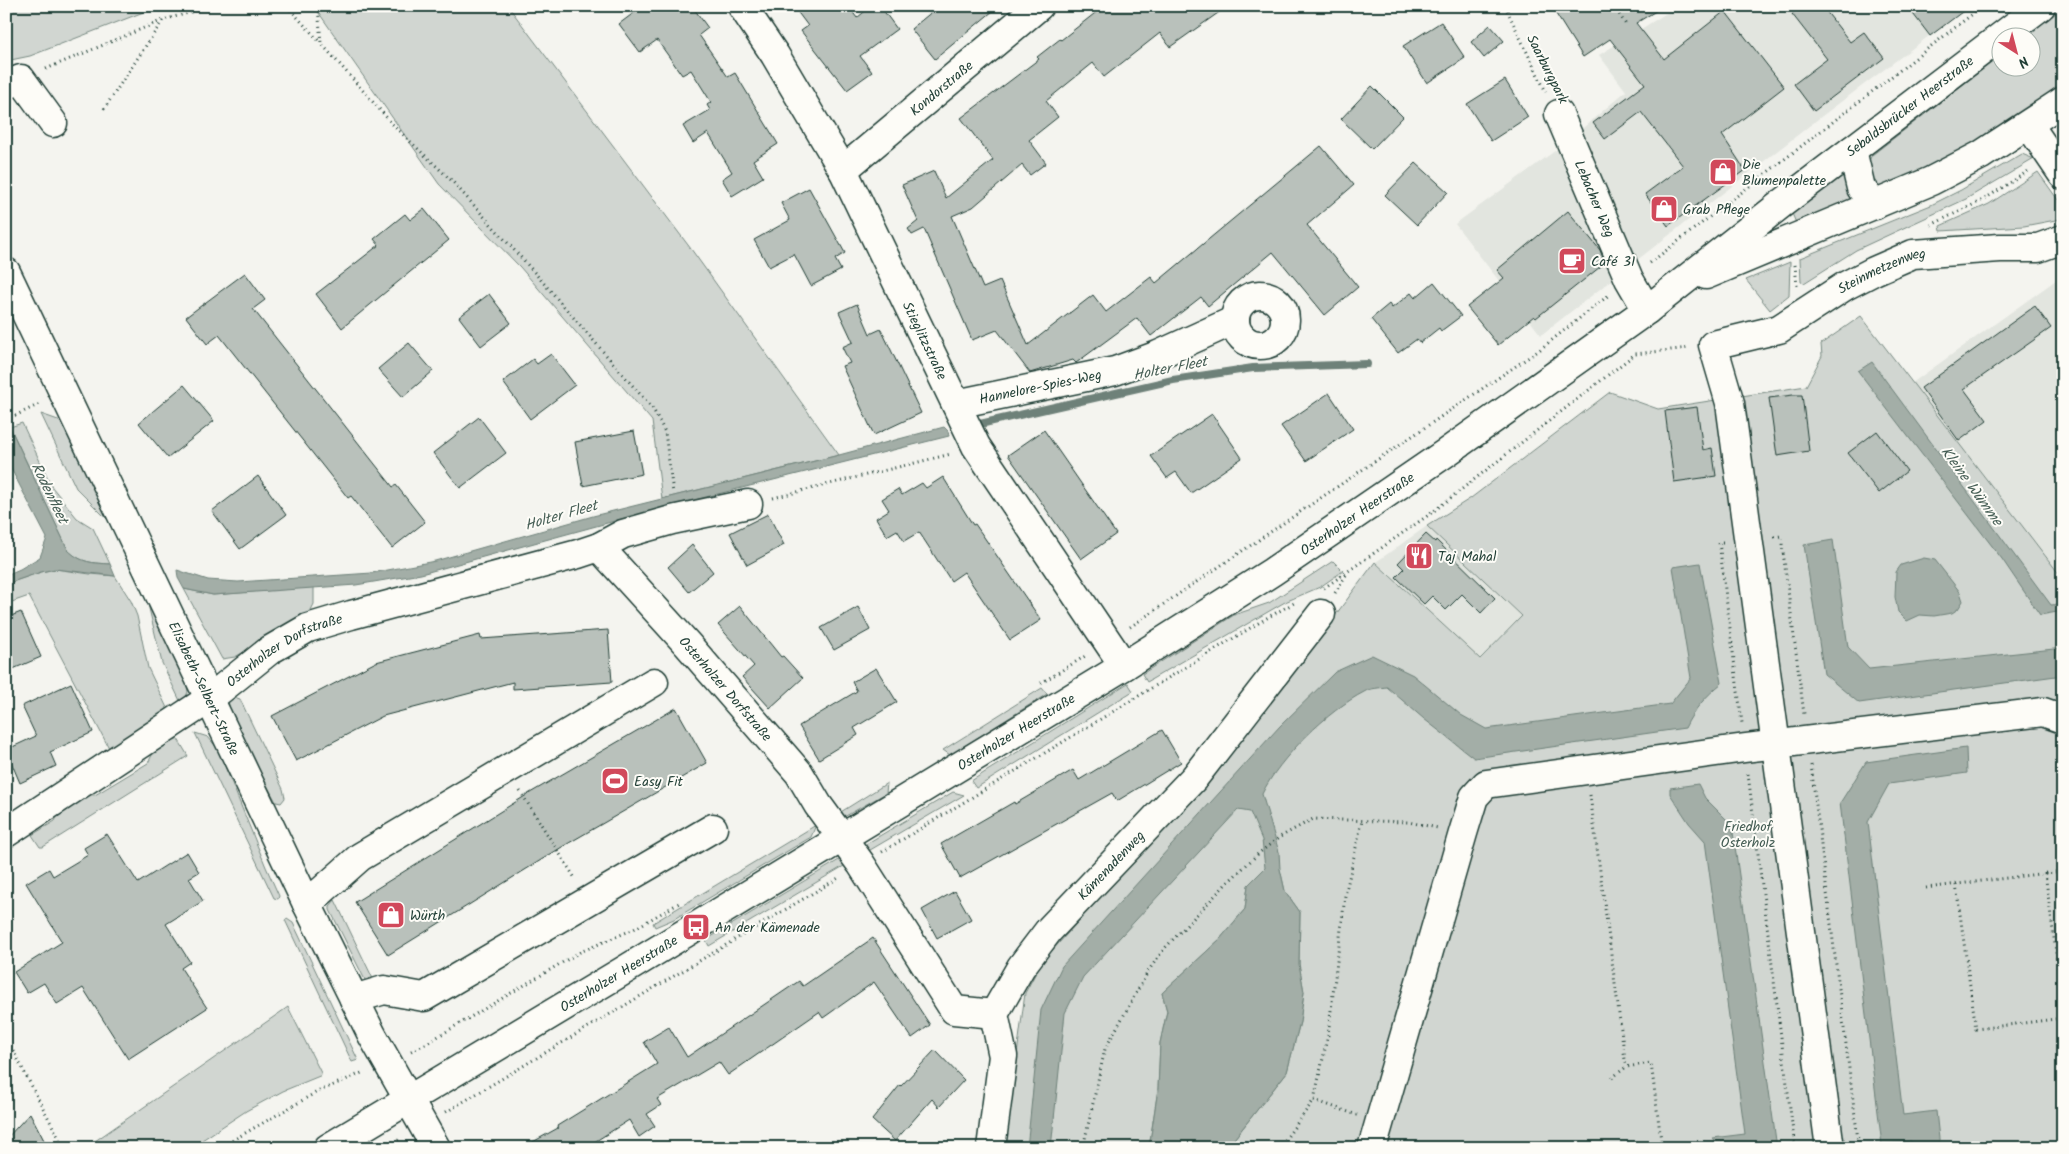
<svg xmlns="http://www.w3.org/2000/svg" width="2069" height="1154" font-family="Kalam,sans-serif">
<rect width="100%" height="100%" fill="#f4f4ef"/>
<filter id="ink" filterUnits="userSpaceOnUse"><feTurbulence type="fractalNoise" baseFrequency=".02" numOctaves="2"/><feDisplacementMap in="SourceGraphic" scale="10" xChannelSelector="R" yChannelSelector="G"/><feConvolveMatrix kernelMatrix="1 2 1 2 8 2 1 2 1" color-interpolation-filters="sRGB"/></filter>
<g filter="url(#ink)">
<path fill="#e2e5df" d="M 1678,6 L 1969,6 L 1822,116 L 1541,335 L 1455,224 L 1563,145 L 1626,91 L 1599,55 Z
M 2063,275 L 2063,579 L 1912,383 Z
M 1427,526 L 1522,616 L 1479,659 L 1376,562 Z"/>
<path fill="#d1d6d1" stroke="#788a82" d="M 6,6 L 159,6 L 30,56 L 6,61 Z
M 314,6 L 508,6 L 691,249 L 839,455 L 662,499 L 652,421 L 520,267 L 439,184 Z
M 2063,8 L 2063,81 L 2029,109 L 1960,153 L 1883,189 L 1873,185 L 1865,168 L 1872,155 L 2001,55 L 2002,68 L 2032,68 L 2032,38 L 2024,37 Z
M 2022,154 L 2034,159 L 1966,199 L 1856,250 L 1804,283 L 1801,282 L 1800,258 L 1931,205 L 1961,190 Z
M 1845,171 L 1856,200 L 1796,223 L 1791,211 Z
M 2038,172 L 2063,207 L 2061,219 L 2024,226 L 1941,231 L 1940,226 L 1989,204 Z
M 1790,262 L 1789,295 L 1770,310 L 1746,280 Z
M 1861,316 L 2063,579 L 2063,1148 L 1227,1148 L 1287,1072 L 1300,1022 L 1304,992 L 1299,964 L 1300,912 L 1285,891 L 1280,869 L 1248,886 L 1245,909 L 1220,939 L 1162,993 L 1167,1011 L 1160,1043 L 1158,1089 L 1149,1148 L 1005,1148 L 1025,993 L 1041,963 L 1248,732 L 1375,562 L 1480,659 L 1522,616 L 1427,526 L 1471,498 L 1610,392 L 1658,409 L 1806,386 L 1822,356 L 1821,344 Z
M 41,414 L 61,421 L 108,520 L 76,488 Z
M 22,423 L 52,487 L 77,518 L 93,528 L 110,564 C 93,563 81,563 68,550 L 10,427 Z
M 1333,561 L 1343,571 L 1320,587 L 1285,602 L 1147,682 L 1142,674 L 1234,615 L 1269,603 Z
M 55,569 L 90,574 L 115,576 L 131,601 L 137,616 L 148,668 L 168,710 L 109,748 L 29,596 L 6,604 L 6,584 L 41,572 Z
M 314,587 L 314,604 L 308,616 L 235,657 L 222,659 L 184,589 L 213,595 Z
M 147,600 L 186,682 L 188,692 L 182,705 L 162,663 Z
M 1128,683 L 1133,691 L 976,788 L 971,781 Z
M 1042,688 L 1047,694 L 950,755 L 943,750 Z
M 234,697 L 240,699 L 283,789 L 285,798 L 281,803 L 276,802 L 231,717 L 228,700 Z
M 195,733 L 208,737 L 218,749 L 266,867 L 279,896 L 278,899 L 274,898 Z
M 171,739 L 178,739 L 188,756 L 43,847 L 40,847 L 32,835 L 55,821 L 61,808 L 84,794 L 95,795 L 148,763 L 154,751 Z
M 887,783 L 886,793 L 844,817 L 836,815 Z
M 953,792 L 964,795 L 865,853 L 861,847 Z
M 816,825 L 811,837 L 674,919 L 655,927 L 653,923 Z
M 849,854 L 854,860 L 709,946 L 706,940 Z
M 335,900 L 374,981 L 366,982 L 330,910 L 330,906 Z
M 287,919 L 293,923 L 358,1060 L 352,1062 L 285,920 Z
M 288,1007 L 322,1075 L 283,1091 L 246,1111 L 190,1148 L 85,1148 Z"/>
<path fill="#a3aea7" stroke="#6e8179" d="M 1872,362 L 2051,605 L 2063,604 L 2063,611 L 2040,615 L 2002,559 L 1858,371 Z
M 6,419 L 68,550 C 81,563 93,563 110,564 L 115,576 L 55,569 L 41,572 L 6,584 L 6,575 L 20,569 L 40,557 L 47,538 L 6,459 Z
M 944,427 L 948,431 L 949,436 L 662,508 L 421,574 L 356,585 L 213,595 L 184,589 L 178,578 L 177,570 L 208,580 L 238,582 L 372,573 L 435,561 L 593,516 L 839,455 Z
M 1833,540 L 1848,647 L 1869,669 L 2063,648 L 2063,675 L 1859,703 L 1824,674 L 1804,545 Z
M 1924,558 L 1935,560 L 1960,592 L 1963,601 L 1958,609 L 1952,613 L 1934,616 L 1920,615 L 1907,621 L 1898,612 L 1895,597 L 1896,572 L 1901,565 Z
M 1700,563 L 1722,683 C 1706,696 1694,709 1685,728 L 1474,758 L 1424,719 L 1387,687 C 1380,688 1370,688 1364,692 C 1329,710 1279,758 1262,794 L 1279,852 L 1280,869 L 1285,891 L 1300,912 L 1299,964 L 1304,992 L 1300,1022 L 1287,1072 L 1227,1148 L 1149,1148 L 1158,1089 L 1160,1043 L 1167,1011 L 1162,993 L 1220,939 L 1245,909 L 1248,885 L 1265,868 L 1262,840 L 1250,812 L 1238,810 L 1083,977 L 1065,1013 L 1051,1148 L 1027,1148 L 1041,1010 L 1062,966 L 1280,726 L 1335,672 L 1372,655 L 1413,675 L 1461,715 L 1486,729 L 1670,704 L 1691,678 L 1673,567 Z
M 1966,748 L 1967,773 L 1889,784 L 1868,822 L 1903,1115 L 1936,1111 L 1940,1148 L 1913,1148 L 1911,1141 L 1882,1145 L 1840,803 L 1866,762 Z
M 1698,784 L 1705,798 L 1732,825 L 1777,1148 L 1715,1148 L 1713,1138 L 1745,1134 L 1705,841 L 1689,823 L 1670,794 L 1670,788 Z"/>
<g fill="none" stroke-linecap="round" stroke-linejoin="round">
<path stroke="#6e8179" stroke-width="8" d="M 980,424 L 1173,380 L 1253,368 L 1367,364"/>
</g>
<path fill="#b9c1bb" stroke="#1f3d34" d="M 643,6 L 692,6 L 708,28 L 699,35 L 728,77 L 735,73 L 778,144 L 753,160 L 763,177 L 732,196 L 722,179 L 732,172 L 708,133 L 693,143 L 683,126 L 710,110 L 707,105 L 711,102 L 691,70 L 682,75 L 657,40 L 640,52 L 619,24 Z
M 793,6 L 848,6 L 857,18 L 871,6 L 880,6 L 897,29 L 860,56 L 872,72 L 847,90 L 801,31 L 808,26 Z
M 939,6 L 999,6 L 935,59 L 911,29 Z
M 1104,6 L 1228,6 L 1170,47 L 1160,33 L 1104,77 L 1093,63 L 1046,101 L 1058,117 L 1029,140 L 1046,163 L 1030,175 L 1022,165 L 973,207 L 952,216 L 983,288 L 1000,281 L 1028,345 L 1093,295 L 1106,312 L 1151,277 L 1156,283 L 1321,146 L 1354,185 L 1307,225 L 1358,287 L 1325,315 L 1273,252 L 1208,306 L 1201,297 L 1151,336 L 1137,318 L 1076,363 L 1073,360 L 1030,373 L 997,330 L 972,340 L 924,229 L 912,235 L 908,229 L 918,221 L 902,185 L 934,171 L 946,198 L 993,160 L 961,118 L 1039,59 L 1037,57 L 1060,39 L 1061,40 Z
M 1551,6 L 1664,6 L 1636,23 L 1664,59 L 1725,11 L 1784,87 L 1722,135 L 1745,170 L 1668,226 L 1645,194 L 1683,166 L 1641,112 L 1605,139 L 1593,123 L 1645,84 L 1610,39 L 1583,57 Z
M 1802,6 L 1822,6 L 1850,42 L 1864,32 L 1884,58 L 1814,111 L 1794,84 L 1827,59 L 1792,14 Z
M 1907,6 L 1970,6 L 1930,36 Z
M 1441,22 L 1465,58 L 1427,83 L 1403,46 Z
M 1490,25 L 1504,41 L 1484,58 L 1471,42 Z
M 1505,80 L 1528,117 L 1491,141 L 1467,104 Z
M 1372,86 L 1403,117 L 1372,149 L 1341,119 Z
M 1416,163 L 1448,192 L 1417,225 L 1385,195 Z
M 809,188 L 845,253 L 835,259 L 841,270 L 811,286 L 794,254 L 769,267 L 754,240 L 790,220 L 781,203 Z
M 424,209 L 449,240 L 342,328 L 316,294 L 379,245 L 374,239 L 405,214 L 410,220 Z
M 1568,211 L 1600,250 L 1605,263 L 1536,318 L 1534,316 L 1498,345 L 1467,307 L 1504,278 L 1497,270 Z
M 245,273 L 265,300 L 253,309 L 393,487 L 396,485 L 425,522 L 392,548 L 351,496 L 348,498 L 219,335 L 207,344 L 186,317 Z
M 1434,282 L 1461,316 L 1441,331 L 1439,328 L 1420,343 L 1417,339 L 1398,353 L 1371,319 L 1389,304 L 1392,308 L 1411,293 L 1415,298 Z
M 489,294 L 511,323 L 481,346 L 459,317 Z
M 857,304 L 870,334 L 881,329 L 921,413 L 874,435 L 842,366 L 850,363 L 842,347 L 853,342 L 839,312 Z
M 2035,306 L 2051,328 L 1964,389 L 1987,420 L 1959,441 L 1921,388 Z
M 409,343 L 433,371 L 403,397 L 378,369 Z
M 551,354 L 575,385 L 530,419 L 503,382 L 533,359 L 537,364 Z
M 184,385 L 214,421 L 168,458 L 139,423 Z
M 1329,393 L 1353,429 L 1306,461 L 1281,426 Z
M 1793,395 L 1802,395 L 1809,451 L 1777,456 L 1769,398 Z
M 1697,407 L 1703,450 L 1712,448 L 1716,476 L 1674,482 L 1665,411 Z
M 1212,414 L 1242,458 L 1191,493 L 1176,472 L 1167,478 L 1151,456 Z
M 479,417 L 506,453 L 460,488 L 433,453 Z
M 1044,430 L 1116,534 L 1081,559 L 1008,455 Z
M 634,431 L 642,474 L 583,486 L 575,442 Z
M 1877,431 L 1907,471 L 1879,493 L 1848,453 Z
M 258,476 L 286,515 L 240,549 L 212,511 Z
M 943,477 L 973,525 L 975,524 L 1041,620 L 1010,640 L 964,572 L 951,581 L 919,532 L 904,541 L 897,530 L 887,536 L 876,518 L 889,510 L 882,499 L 898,489 L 902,495 L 922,483 L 926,488 Z
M 768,514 L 784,545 L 747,565 L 730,533 Z
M 1426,534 L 1435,542 L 1436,540 L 1495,598 L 1481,613 L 1462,594 L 1446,610 L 1432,596 L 1424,604 L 1396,577 L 1404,569 L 1398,563 Z
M 692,545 L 713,572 L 689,592 L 668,567 Z
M 740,606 L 781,657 L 783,656 L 803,678 L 770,708 L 742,677 L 754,666 L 718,625 Z
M 858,607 L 870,630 L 834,650 L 821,628 Z
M 21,612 L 41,657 L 6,672 L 6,618 Z
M 608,630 L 612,682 L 513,689 L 513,682 L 383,716 L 296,761 L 272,716 L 376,662 L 480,635 L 481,639 Z
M 876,668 L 897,702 L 854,728 L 858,735 L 819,759 L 799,726 L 857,691 L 852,682 Z
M 71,683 L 93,732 L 50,752 L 56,766 L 20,783 L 6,750 L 36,736 L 22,706 Z
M 676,708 L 707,763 L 562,847 L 388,955 L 355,902 L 530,793 Z
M 1162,730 L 1181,762 L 1117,801 L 1112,793 L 960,878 L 941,844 L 1014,802 L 1015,804 L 1073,770 L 1079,780 Z
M 107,834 L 138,883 L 187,852 L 199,872 L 189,878 L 203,901 L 166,924 L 190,962 L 181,968 L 207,1008 L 128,1059 L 83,988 L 57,1004 L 44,983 L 27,993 L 14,972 L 62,942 L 26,883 L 49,869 L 53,876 L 88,855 L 84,848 Z
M 955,891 L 971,919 L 937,938 L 922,910 Z
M 873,938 L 930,1025 L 912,1038 L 874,982 L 823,1018 L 819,1012 L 728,1075 L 719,1062 L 657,1099 L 661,1105 L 647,1114 L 655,1126 L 639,1137 L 629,1120 L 585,1148 L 522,1148 L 558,1128 L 557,1126 L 657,1064 L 644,1042 L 669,1027 L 687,1057 L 799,981 L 803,986 Z
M 935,1050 L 964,1080 L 939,1107 L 932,1099 L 895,1141 L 872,1120 L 900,1085 L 901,1086 Z
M 30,1113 L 48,1148 L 6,1148 L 6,1139 Z"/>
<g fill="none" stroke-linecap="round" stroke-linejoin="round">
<defs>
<g id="minor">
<path id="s1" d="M 742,6 L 775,55 L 843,170 L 976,446 L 1124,666"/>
<path d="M 6,85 L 21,79 L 53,123"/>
<path id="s2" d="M 1559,114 L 1629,279 L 1647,310"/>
<path d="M 2029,125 L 2063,175"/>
<path id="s3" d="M 843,170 L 1039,6"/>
<path id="s4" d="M 6,272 L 307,904 L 372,1035 L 436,1148"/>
<circle cx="1260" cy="320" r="25"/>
<path id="s5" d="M 956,404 L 1115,371 L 1158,355 L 1235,320"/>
<path id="s6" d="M 599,547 L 688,645 L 799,773 L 818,805 L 861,864 L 954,1010 L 994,1014"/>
<path id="s7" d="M 6,833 L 209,699 L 270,650 L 308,628 L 351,615 L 578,554 L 599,547 L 623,534 L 672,520 L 748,504"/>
<path d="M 307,904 L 360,857 L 654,682"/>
<path d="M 354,999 L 384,990 L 424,997 L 713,828"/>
<path id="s8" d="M 991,1148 L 1003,1056 L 994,1014 L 1021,967 L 1049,930 L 1194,778 L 1321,614"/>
<path d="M 1372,1148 L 1463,833 L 1474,797 L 1486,784 L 1745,748 L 2043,712 L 2063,719"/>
<path id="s9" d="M 1830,1148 L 1730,403 L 1713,345 L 1779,329 L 1845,286 L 1874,271 L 1913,254 L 2000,248 L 2038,248 L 2063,239"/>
</g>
<g id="major">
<path d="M 1852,150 L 1861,188 L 1875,205"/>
<path d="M 1706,275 L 1931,181 L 1981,155 L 2063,101"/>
<path id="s10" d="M 328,1148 L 623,971 L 1124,666 L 1272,572 L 1447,452 L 1647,310 L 1780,205 L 2041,6"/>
</g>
</defs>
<use href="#minor" stroke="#1f3d34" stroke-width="31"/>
<use href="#major" stroke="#1f3d34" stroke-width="31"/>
<path stroke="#1f3d34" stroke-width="3" stroke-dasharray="1 4" stroke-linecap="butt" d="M 287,6 L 320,42
M 318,6 L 321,43 L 396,128 L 451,180 L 534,272 L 653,409 L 665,432 L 673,493
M 1505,6 L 1546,92
M 1614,6 L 1626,25
M 46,69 L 163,20 L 214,6
M 104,109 L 163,20
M 1931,225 L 1983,200 L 2030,170
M 1650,263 L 1983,6
M 1795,265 L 1797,286
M 6,420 L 40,404
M 773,498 L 951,454
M 1774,537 L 1781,536 L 1804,714
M 1723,542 L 1719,542 L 1742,723
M 1324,588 L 1430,514 L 1635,354 L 1689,348
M 1335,593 L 1346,575
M 1130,627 L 1538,351 L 1609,295
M 1041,683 L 1087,655
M 1811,765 L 1859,1148
M 1748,774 L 1795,1148
M 520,791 L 575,878
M 1590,795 L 1626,1067
M 882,852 L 1270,616 L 1296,602
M 2045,873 L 2063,1003
M 1956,885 L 1976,1029 L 2063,1018
M 1926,888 L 2063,871
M 6,1037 L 64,1148
M 411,1051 L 427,1043 L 580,952 L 632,930 L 681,902
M 1612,1078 L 1626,1067 L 1651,1063 L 1662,1148
M 1314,1100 L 1357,1115
M 446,1112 L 840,877
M 6,1136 L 8,1138
M 219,1148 L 317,1092 L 364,1072
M 385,1148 L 402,1138
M 1083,1148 L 1105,1049 L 1149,970 L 1164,949 L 1226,884 L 1259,853 L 1280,837 L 1313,819 L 1408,822 L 1438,828
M 1279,1148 L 1314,1100 L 1328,1035 L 1345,896 L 1362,821"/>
<use href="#minor" stroke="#fdfcf7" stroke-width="28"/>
<use href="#major" stroke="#fdfcf7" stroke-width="28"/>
</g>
</g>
<defs>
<symbol id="shop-square" viewBox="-11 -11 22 22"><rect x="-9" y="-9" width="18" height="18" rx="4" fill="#d1495b" stroke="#fdfcf7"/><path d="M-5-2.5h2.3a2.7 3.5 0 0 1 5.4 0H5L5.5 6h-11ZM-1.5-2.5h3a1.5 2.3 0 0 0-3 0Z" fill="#fff"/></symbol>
<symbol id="cafe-square" viewBox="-11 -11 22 22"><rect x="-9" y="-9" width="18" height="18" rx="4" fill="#d1495b" stroke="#fdfcf7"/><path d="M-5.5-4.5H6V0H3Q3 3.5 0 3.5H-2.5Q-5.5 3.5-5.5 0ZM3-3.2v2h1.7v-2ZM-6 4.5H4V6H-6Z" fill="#fff"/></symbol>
<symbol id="restaurant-square" viewBox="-11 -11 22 22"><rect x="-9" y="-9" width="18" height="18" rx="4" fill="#d1495b" stroke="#fdfcf7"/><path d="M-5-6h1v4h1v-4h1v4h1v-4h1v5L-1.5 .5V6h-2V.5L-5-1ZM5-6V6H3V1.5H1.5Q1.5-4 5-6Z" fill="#fff"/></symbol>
<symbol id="stadium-square" viewBox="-11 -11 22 22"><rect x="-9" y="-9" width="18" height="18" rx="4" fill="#d1495b" stroke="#fdfcf7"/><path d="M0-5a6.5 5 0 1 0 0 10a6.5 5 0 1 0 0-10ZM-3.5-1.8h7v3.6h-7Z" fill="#fff"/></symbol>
<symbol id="bus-square" viewBox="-11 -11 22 22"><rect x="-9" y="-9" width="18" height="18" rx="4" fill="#d1495b" stroke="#fdfcf7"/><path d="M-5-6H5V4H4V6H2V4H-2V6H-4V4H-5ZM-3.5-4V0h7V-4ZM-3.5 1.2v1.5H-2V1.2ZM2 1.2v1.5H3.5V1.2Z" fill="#fff"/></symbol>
</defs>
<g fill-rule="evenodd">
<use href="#shop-square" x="1707" y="156" width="32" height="32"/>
<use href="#shop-square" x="1648" y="193" width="32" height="32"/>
<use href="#cafe-square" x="1556" y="245" width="32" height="32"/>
<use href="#restaurant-square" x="1403" y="540" width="32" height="32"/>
<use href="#stadium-square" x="599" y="765" width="32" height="32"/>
<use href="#shop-square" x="375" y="899" width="32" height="32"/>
<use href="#bus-square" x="680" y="911" width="32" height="32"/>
</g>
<g text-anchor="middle" stroke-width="4" stroke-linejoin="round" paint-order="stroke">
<g font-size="14" fill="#1f3d34" stroke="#fdfcf7">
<text transform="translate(1548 69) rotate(63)" y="5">Saarburgpark</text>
<text dy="5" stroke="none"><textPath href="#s3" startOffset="128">Kondorstraße</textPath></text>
<text dy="5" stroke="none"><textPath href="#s10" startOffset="1896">Sebaldsbrücker Heerstraße</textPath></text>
<text dy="5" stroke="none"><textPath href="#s2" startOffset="92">Lebacher Weg</textPath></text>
<text dy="5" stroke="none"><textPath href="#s9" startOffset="999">Steinmetzenweg</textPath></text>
<text dy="5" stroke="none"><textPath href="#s1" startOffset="382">Stieglitzstraße</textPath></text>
<text dy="5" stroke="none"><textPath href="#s5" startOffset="86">Hannelore-Spies-Weg</textPath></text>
<text dy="5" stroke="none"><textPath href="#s10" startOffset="1209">Osterholzer Heerstraße</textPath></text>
<text dy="5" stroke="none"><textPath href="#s7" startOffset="334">Osterholzer Dorfstraße</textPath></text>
<text dy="5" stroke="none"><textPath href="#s4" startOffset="461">Elisabeth-Selbert-Straße</textPath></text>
<text dy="5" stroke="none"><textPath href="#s6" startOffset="190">Osterholzer Dorfstraße</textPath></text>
<text dy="5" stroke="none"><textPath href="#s10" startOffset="804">Osterholzer Heerstraße</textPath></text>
<text dy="5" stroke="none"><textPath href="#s8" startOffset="326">Kämenadenweg</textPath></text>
<text dy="5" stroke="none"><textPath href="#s10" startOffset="339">Osterholzer Heerstraße</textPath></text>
</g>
<g font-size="14" fill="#1f3d34" stroke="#fdfcf7" text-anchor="start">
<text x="1742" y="169">Die<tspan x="1742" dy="16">Blumenpalette</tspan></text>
<text x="1683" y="214">Grab Pflege</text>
<text x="1591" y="266">Café 31</text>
<text x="1438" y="561">Taj Mahal</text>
<text x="634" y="786">Easy Fit</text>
<text x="410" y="920">Würth</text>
<text x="715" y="932">An der Kämenade</text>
</g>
<g font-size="14" fill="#435c53" stroke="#fdfcf7">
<text x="1748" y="831">Friedhof<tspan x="1748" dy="16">Osterholz</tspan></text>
</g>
<g font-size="15" font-style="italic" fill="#475f56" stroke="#fdfcf7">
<text transform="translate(1170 368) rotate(-11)" y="5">Holter Fleet</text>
<text transform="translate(1972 486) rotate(54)" y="5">Kleine Wümme</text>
<text transform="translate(50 493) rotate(64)" y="5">Rodenfleet</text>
<text transform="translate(561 515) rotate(-16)" y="5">Holter Fleet</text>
</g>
</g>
<rect width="2069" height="1154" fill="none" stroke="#fdfcf7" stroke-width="25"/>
<rect x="12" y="12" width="2044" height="1129" fill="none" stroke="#1f3d34" stroke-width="2" filter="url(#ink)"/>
<g transform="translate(2016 52) rotate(144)"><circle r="24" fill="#fdfcf7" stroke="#a4b0a9"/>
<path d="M0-4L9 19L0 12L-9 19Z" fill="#d1495b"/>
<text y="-8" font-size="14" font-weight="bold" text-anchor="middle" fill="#1f3d34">N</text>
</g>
</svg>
